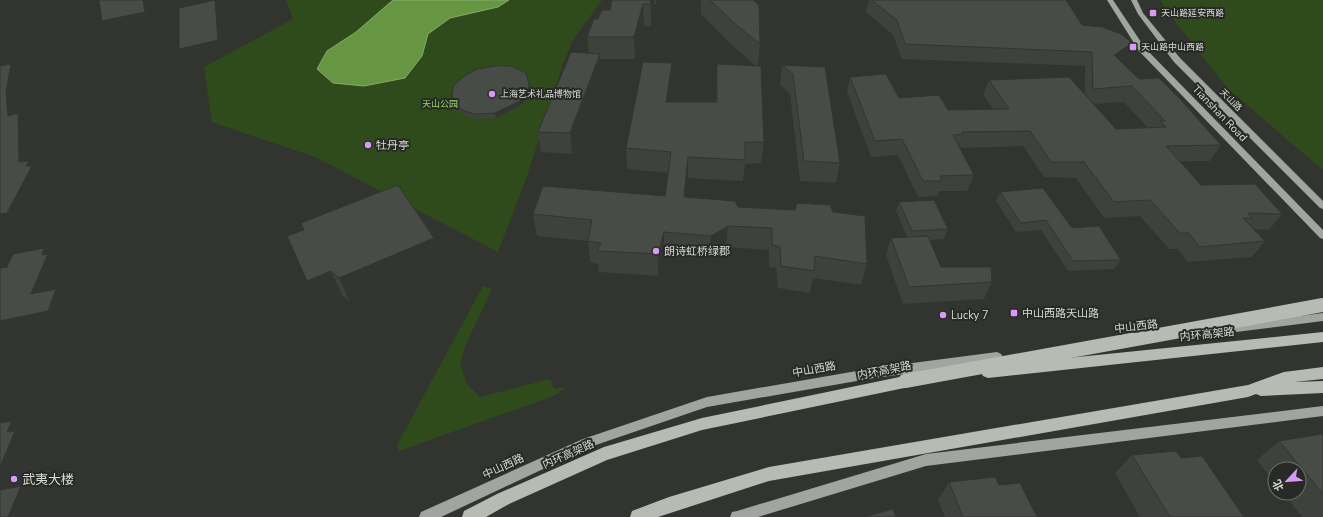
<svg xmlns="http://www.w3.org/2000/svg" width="1323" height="517" font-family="'Nunito Sans','Noto Sans SC',sans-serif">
<rect width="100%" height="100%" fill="#32352f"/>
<path fill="#2f4a1b" d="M 286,0 L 602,0 L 573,40 L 562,67 L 526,179 L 498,252 L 315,157 L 212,122 L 204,67 L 293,19 Z
M 1160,0 L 1323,0 L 1323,170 L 1229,90 L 1166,10 Z
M 483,286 L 492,289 L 466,344 L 460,364 L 467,384 L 480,397 L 550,379 L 554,389 L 566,387 L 554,396 L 399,451 L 397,445 Z"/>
<path fill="#669642" stroke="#88aa6e" d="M 393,0 L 509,0 L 498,7 L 450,18 L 428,34 L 422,56 L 405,78 L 364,86 L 333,83 L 317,69 L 327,51 L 356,32 Z"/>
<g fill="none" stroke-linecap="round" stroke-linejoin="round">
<path fill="#a1a59f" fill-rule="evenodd" d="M 1107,0 L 1113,0 L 1145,48 L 1323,230 L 1323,239 L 1320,238 L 1139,51 Z
M 1131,0 L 1137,0 L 1143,13 L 1180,58 L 1323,201 L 1323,209 L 1320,208 L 1174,62 L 1138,14 Z
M 1323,313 L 1323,321 L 1228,333 L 1224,332 L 1223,329 L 1224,326 L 1228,325 Z
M 997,352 L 1001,354 L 1003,357 L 1001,360 L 997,362 L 874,378 L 707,407 L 590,447 L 441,517 L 419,517 L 421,512 L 583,439 L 707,397 L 874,368 Z
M 1323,406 L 1323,416 L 926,466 L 758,517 L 730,517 L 732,512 L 737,511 L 926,454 Z"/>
<path fill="#b7bbb4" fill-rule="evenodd" d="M 1323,332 L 1323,342 L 988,378 L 983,376 L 981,372 L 983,368 L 988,366 Z
M 1323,367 L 1323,379 L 1294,382 L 1323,381 L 1323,393 L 1261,396 L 1256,394 L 1248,397 L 769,481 L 658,517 L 630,517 L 632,511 L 669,497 L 769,467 L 1248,385 L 1284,372 Z
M 914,374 L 919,376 L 921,380 L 919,384 L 914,386 L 702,430 L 607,460 L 509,504 L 486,517 L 462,517 L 464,511 L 497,494 L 604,447 L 702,418 Z"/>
<path stroke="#b7bbb4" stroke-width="14" d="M 905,381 L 1323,305"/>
</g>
<path fill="#3e413c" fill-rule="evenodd" d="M 612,0 L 657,0 L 656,4 L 654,4 L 651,26 L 644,26 L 635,59 L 600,59 L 601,74 L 572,154 L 541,152 L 538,132 L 589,54 L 587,37 L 598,19 L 610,10 Z
M 701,0 L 753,0 L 760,44 L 758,66 L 764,142 L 761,163 L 745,164 L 743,181 L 688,178 L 686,197 L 738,207 L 833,212 L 867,264 L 861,285 L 813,278 L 810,293 L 778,288 L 776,268 L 769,267 L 769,250 L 726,247 L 709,258 L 664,253 L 658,276 L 599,272 L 598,264 L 590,262 L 588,241 L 537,236 L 533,214 L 665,196 L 668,173 L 627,169 L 626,148 L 672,63 L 671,84 L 669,102 L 716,102 L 717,64 L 756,66 L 733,46 L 701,14 Z
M 869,0 L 1066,0 L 1082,25 L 1125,58 L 1120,61 L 1139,79 L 1221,145 L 1210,161 L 1180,161 L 1201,185 L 1282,214 L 1269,230 L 1254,229 L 1265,241 L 1252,257 L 1187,262 L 1178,249 L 1169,249 L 1140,216 L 1104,218 L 1076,178 L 1044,177 L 1023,146 L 959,148 L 974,175 L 967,191 L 939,191 L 937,196 L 918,197 L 898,155 L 871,157 L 847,92 L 850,77 L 899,98 L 948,110 L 993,109 L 983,95 L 989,80 L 1085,95 L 1085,66 L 902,59 L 893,35 L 866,12 ZM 1124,102 L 1148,128 L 1116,129 L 1093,104 Z
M 782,65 L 825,67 L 840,163 L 836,183 L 800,181 L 790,94 L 780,85 Z
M 529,84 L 530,89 L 528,97 L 521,105 L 496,118 L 476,119 L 466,116 L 456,110 L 452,94 Z
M 1000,192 L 1072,228 L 1121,260 L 1114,269 L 1068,271 L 1041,230 L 1016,232 L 996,201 Z
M 899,202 L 948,229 L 944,239 L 929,240 L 941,267 L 992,282 L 984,299 L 903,304 L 886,255 L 891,238 L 907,237 L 896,211 Z
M 287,236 L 434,238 L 442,262 L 350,302 L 342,295 L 319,305 L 307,281 Z
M 1323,436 L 1323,517 L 1302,517 L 1283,493 L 1299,493 L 1299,469 L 1275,469 L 1275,483 L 1257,460 L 1279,441 Z
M 1132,455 L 1181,458 L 1244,517 L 1140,517 L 1115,473 Z
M 949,482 L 999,485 L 1037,517 L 945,517 L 938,500 Z"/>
<path fill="#323531" d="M 143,0 L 147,0 L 152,24 L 109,34 L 102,21 Z
M 215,0 L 221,12 L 224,53 L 186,61 L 179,49 Z
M 651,0 L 654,0 L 654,4 L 651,26 Z
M 643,4 L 644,26 L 635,59 L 634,37 Z
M 1132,43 L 1125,58 L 1107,70 L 1114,55 Z
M 600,54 L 601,74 L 572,154 L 570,133 Z
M 672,63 L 671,84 L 666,123 L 666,102 Z
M 11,64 L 23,82 L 20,110 L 20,115 L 32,131 L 33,166 L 44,179 L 43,180 L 46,184 L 23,231 L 0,235 L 0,214 L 19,162 L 8,116 L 6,92 Z
M 529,84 L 530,89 L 528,97 L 521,105 L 496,118 L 495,113 Z
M 688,157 L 688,178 L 683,219 L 684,197 Z
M 728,226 L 726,247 L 709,258 L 711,236 Z
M 664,232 L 664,253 L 658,276 L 658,254 Z
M 434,238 L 442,262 L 350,302 L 339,278 Z
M 44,248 L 65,272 L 65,274 L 68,278 L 62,295 L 78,313 L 70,335 L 19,345 L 11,365 L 0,367 L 0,321 L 31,294 L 42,255 Z
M 331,271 L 342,295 L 319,305 L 307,281 Z
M 12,421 L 39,443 L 37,449 L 42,453 L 28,491 L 49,507 L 45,517 L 8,517 L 0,500 L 0,467 L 7,432 Z"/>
<path fill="#484c46" stroke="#323531" d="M 99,0 L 143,0 L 145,12 L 102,21 Z
M 215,0 L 218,40 L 179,49 L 179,8 Z
M 612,0 L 651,0 L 650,4 L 643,4 L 634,37 L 587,37 L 594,19 L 598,19 L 602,10 L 610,10 Z
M 710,0 L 753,0 L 759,5 L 760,44 L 734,23 Z
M 871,0 L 1066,0 L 1082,25 L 1102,27 L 1121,34 L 1132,43 L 1114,55 L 1139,79 L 1159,78 L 1180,99 L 1221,145 L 1166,146 L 1201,185 L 1255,184 L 1282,214 L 1248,213 L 1252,218 L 1243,218 L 1265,241 L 1199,247 L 1189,233 L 1180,233 L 1150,200 L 1114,202 L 1084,162 L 1051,162 L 1030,131 L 962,132 L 963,134 L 953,135 L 974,175 L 940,176 L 942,181 L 923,181 L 902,139 L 875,141 L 850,77 L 886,74 L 899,98 L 939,95 L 948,110 L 1009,109 L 989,80 L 1069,77 L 1116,129 L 1166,127 L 1160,121 L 1165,121 L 1132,86 L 1093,89 L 1092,52 L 905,44 L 897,20 Z
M 571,52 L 600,54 L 570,133 L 538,132 Z
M 643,62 L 672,63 L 666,102 L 717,102 L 717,64 L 761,66 L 764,142 L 745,142 L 745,160 L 688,157 L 684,197 L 735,201 L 738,207 L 795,210 L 797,203 L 830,205 L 833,212 L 865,216 L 867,264 L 815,256 L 814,271 L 781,266 L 780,247 L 772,245 L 772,228 L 728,226 L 711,236 L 664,232 L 658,254 L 597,251 L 601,243 L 588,241 L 592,220 L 533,214 L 543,186 L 665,196 L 671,152 L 626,148 Z
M 11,64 L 6,92 L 8,116 L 18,113 L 19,162 L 29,161 L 26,166 L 32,166 L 7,213 L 0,214 L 0,66 Z
M 782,65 L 825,67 L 840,163 L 804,161 L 793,74 Z
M 495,66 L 511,66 L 526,73 L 529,84 L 528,93 L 520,101 L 495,113 L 475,114 L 465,111 L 454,105 L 452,94 L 454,85 L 466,75 L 477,69 Z
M 398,185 L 434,238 L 339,278 L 331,271 L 307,281 L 287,236 L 304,230 L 301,223 Z
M 1043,188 L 1072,228 L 1099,226 L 1121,260 L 1073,261 L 1046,220 L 1021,223 L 1000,192 Z
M 934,200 L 948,229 L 912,231 L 899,202 Z
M 928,236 L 941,267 L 991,267 L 992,282 L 909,287 L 891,238 Z
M 44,248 L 42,255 L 48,254 L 31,294 L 56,289 L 48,311 L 0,321 L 0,268 L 7,267 L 13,254 Z
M 12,421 L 7,432 L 15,431 L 0,467 L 0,423 Z
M 1322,434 L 1323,436 L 1323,494 L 1279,441 Z
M 1176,451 L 1181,458 L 1202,456 L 1244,517 L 1170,517 L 1132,455 Z
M 995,477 L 999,485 L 1020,483 L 1037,517 L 963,517 L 949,482 Z
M 21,486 L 8,517 L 0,517 L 0,490 Z
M 893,509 L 896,517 L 864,517 Z"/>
<g fill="#d89af8" stroke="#282b25" stroke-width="1.5">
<rect x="1149" y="9" width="8" height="8" rx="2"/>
<rect x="1129" y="43" width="8" height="8" rx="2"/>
<circle cx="492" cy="94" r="4"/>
<circle cx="368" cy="145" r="4"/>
<circle cx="656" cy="251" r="4"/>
<rect x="1010" y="309" width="8" height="8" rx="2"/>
<circle cx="943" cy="315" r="4"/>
<circle cx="14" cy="479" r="4"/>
</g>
<g text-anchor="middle" stroke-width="4" stroke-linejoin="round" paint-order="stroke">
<g font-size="9" fill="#d7d9d6" stroke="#282b25" text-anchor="start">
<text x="1161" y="16">天山路延安西路</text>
<text x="1141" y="50">天山路中山西路</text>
<text x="500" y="97">上海艺术礼品博物馆</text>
</g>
<g font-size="9" fill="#d7d9d6" stroke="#282b25">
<text transform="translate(1231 100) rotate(45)" y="3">天山路</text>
</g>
<g font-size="9" fill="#97d668" stroke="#282b25">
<text x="440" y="107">天山公园</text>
</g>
<g font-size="11" fill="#d7d9d6" stroke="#282b25">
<text transform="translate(1220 113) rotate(46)" y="4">Tianshan Road</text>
<text transform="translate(1136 326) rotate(-7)" y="4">中山西路</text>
<text transform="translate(1207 334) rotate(-6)" y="4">内环高架路</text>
<text transform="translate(814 369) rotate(-10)" y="4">中山西路</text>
<text transform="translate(884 370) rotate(-11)" y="4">内环高架路</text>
<text transform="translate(568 454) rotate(-24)" y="4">内环高架路</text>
<text transform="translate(503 466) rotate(-25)" y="4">中山西路</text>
</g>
<g font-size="11" fill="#d7d9d6" stroke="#282b25" text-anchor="start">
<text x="376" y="149">牡丹亭</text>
<text x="664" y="255">朗诗虹桥绿郡</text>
<text x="1022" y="317">中山西路天山路</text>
<text x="951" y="319">Lucky 7</text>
</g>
<g font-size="13" fill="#d7d9d6" stroke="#282b25" text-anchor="start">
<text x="22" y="484">武夷大楼</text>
</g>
</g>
<g transform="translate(1287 481) rotate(244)"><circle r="19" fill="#282b25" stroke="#6e716c"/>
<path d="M0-3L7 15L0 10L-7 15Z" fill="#d89af8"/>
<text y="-6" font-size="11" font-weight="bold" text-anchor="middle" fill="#d7d9d6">北</text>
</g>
</svg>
